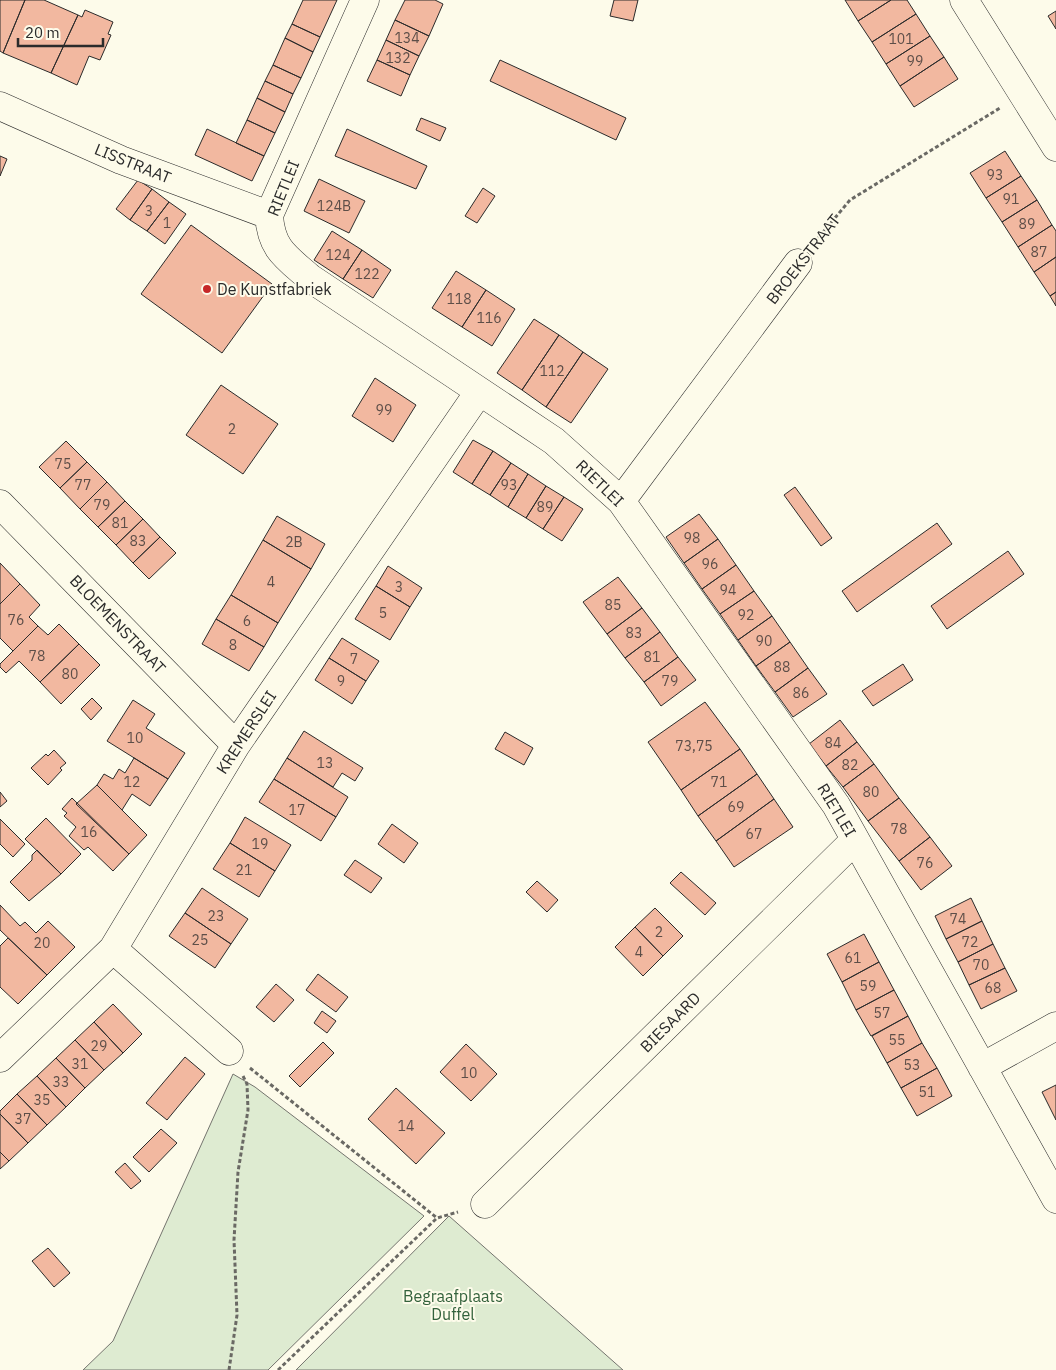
<svg xmlns="http://www.w3.org/2000/svg" width="1056" height="1370" font-family="'IBM Plex Sans',sans-serif">
<rect width="100%" height="100%" fill="#fdfbea"/>
<path fill="#deebd1" stroke="#74746e" d="M 233,1074 L 255,1087 L 424,1216 L 268,1370 L 83,1370 L 113,1341 Z
M 449,1216 L 623,1370 L 296,1370 Z"/>
<path fill="#f2b8a0" stroke="#2b2b2b" d="M 0,0 L 25,0 L 3,53 L 0,51 Z
M 25,0 L 44,0 L 78,15 L 51,73 L 3,53 Z
M 303,0 L 337,0 L 320,37 L 292,24 Z
M 405,0 L 435,0 L 443,4 L 429,36 L 395,20 Z
M 614,0 L 638,0 L 633,21 L 610,16 Z
M 845,0 L 891,0 L 858,21 Z
M 891,0 L 907,0 L 916,14 L 872,42 L 858,21 Z
M 85,10 L 113,22 L 108,34 L 111,35 L 100,60 L 89,56 L 77,85 L 51,73 L 78,15 L 82,17 Z
M 1056,11 L 1056,29 L 1048,16 Z
M 916,14 L 930,36 L 886,64 L 872,42 Z
M 395,20 L 429,36 L 419,56 L 386,40 Z
M 292,24 L 320,37 L 313,52 L 285,38 Z
M 930,36 L 944,57 L 900,86 L 886,64 Z
M 285,38 L 313,52 L 301,78 L 273,65 Z
M 386,40 L 419,56 L 410,75 L 377,60 Z
M 944,57 L 958,79 L 914,107 L 900,86 Z
M 377,60 L 410,75 L 401,96 L 367,81 Z
M 500,60 L 626,118 L 616,140 L 490,81 Z
M 273,65 L 301,78 L 293,94 L 265,81 Z
M 265,81 L 293,94 L 285,112 L 257,98 Z
M 257,98 L 285,112 L 275,133 L 247,120 Z
M 421,118 L 446,128 L 440,141 L 416,130 Z
M 247,120 L 275,133 L 264,156 L 236,143 Z
M 207,129 L 264,156 L 252,181 L 195,155 Z
M 347,129 L 427,166 L 416,189 L 335,156 Z
M 1005,151 L 1021,176 L 986,198 L 970,173 Z
M 0,156 L 7,159 L 0,176 Z
M 1021,176 L 1037,200 L 1002,222 L 986,198 Z
M 319,179 L 365,201 L 349,233 L 304,211 Z
M 138,180 L 152,189 L 130,220 L 116,209 Z
M 483,188 L 495,196 L 477,223 L 465,216 Z
M 152,189 L 169,202 L 147,231 L 130,220 Z
M 1037,200 L 1052,225 L 1018,247 L 1002,222 Z
M 169,202 L 186,214 L 165,244 L 147,231 Z
M 191,225 L 272,284 L 222,353 L 141,294 Z
M 1052,225 L 1056,231 L 1056,257 L 1034,272 L 1018,247 Z
M 332,231 L 362,250 L 343,279 L 314,260 Z
M 362,250 L 391,270 L 373,298 L 343,279 Z
M 1056,257 L 1056,292 L 1050,296 L 1034,272 Z
M 456,271 L 486,290 L 462,327 L 432,308 Z
M 486,290 L 515,309 L 492,346 L 462,327 Z
M 1056,292 L 1056,306 L 1050,296 Z
M 534,319 L 559,335 L 522,390 L 497,373 Z
M 559,335 L 583,352 L 546,407 L 522,390 Z
M 583,352 L 608,369 L 571,423 L 546,407 Z
M 375,378 L 416,405 L 393,442 L 352,416 Z
M 221,385 L 278,424 L 243,474 L 186,435 Z
M 473,440 L 493,451 L 472,484 L 453,472 Z
M 66,441 L 87,462 L 60,488 L 39,467 Z
M 493,451 L 511,463 L 490,495 L 472,484 Z
M 87,462 L 107,482 L 80,509 L 60,488 Z
M 511,463 L 528,474 L 508,507 L 490,495 Z
M 528,474 L 546,486 L 526,518 L 508,507 Z
M 107,482 L 125,501 L 98,527 L 80,509 Z
M 546,486 L 564,497 L 543,529 L 526,518 Z
M 795,487 L 832,538 L 821,546 L 784,495 Z
M 564,497 L 583,509 L 562,541 L 543,529 Z
M 125,501 L 143,519 L 116,545 L 98,527 Z
M 699,514 L 718,539 L 684,563 L 666,537 Z
M 277,516 L 325,544 L 311,569 L 263,540 Z
M 143,519 L 160,537 L 133,563 L 116,545 Z
M 937,523 L 952,544 L 857,612 L 842,591 Z
M 160,537 L 176,553 L 149,579 L 133,563 Z
M 718,539 L 736,565 L 702,589 L 684,563 Z
M 263,540 L 311,569 L 278,623 L 231,595 Z
M 1008,551 L 1024,574 L 947,629 L 931,606 Z
M 0,563 L 20,584 L 0,604 Z
M 736,565 L 754,591 L 720,614 L 702,589 Z
M 388,566 L 422,588 L 410,607 L 376,586 Z
M 618,577 L 642,608 L 607,634 L 583,602 Z
M 20,584 L 40,605 L 29,617 L 38,626 L 13,651 L 0,638 L 0,604 Z
M 376,586 L 410,607 L 390,640 L 355,619 Z
M 754,591 L 772,616 L 738,640 L 720,614 Z
M 231,595 L 278,623 L 264,647 L 216,619 Z
M 642,608 L 660,632 L 625,658 L 607,634 Z
M 772,616 L 790,642 L 756,666 L 738,640 Z
M 216,619 L 264,647 L 249,671 L 202,644 Z
M 59,624 L 79,644 L 40,682 L 19,661 L 6,673 L 0,667 L 0,664 L 38,626 L 48,635 Z
M 660,632 L 678,657 L 644,682 L 625,658 Z
M 342,638 L 379,661 L 366,681 L 329,658 Z
M 790,642 L 808,668 L 775,692 L 756,666 Z
M 79,644 L 100,665 L 61,704 L 40,682 Z
M 678,657 L 696,680 L 661,706 L 644,682 Z
M 329,658 L 366,681 L 352,704 L 315,680 Z
M 903,664 L 913,680 L 873,706 L 862,691 Z
M 808,668 L 827,694 L 793,717 L 775,692 Z
M 92,698 L 102,708 L 91,720 L 81,709 Z
M 133,700 L 155,714 L 146,728 L 185,753 L 168,779 L 107,741 Z
M 705,702 L 740,749 L 681,790 L 648,742 Z
M 840,720 L 857,742 L 826,766 L 809,744 Z
M 304,731 L 363,768 L 355,781 L 342,773 L 333,787 L 287,758 Z
M 505,732 L 533,748 L 524,765 L 495,749 Z
M 857,742 L 874,764 L 843,787 L 826,766 Z
M 740,749 L 757,774 L 698,816 L 681,790 Z
M 54,750 L 66,763 L 60,768 L 62,770 L 48,785 L 31,768 L 46,754 L 48,756 Z
M 134,758 L 168,779 L 150,806 L 132,794 L 122,810 L 97,785 L 104,774 L 113,779 L 119,769 L 125,773 Z
M 287,758 L 348,797 L 336,817 L 274,779 Z
M 874,764 L 899,798 L 868,821 L 843,787 Z
M 757,774 L 774,799 L 716,841 L 698,816 Z
M 274,779 L 336,817 L 321,841 L 259,802 Z
M 97,785 L 147,835 L 129,854 L 76,804 Z
M 0,792 L 7,801 L 0,807 Z
M 72,798 L 129,854 L 113,871 L 88,847 L 84,850 L 69,836 L 76,827 L 64,816 L 67,813 L 62,809 Z
M 899,798 L 930,837 L 899,861 L 868,821 Z
M 774,799 L 793,827 L 734,867 L 716,841 Z
M 245,817 L 291,845 L 275,871 L 230,843 Z
M 46,818 L 81,854 L 61,874 L 25,839 Z
M 0,819 L 25,844 L 13,857 L 0,844 Z
M 392,824 L 418,843 L 404,863 L 378,844 Z
M 930,837 L 952,866 L 921,890 L 899,861 Z
M 230,843 L 275,871 L 259,897 L 213,869 Z
M 37,850 L 61,874 L 29,901 L 10,882 L 32,860 L 32,855 Z
M 355,860 L 382,878 L 371,893 L 344,875 Z
M 681,872 L 716,903 L 705,915 L 670,883 Z
M 537,881 L 558,900 L 547,912 L 526,892 Z
M 202,888 L 248,919 L 231,944 L 185,913 Z
M 971,898 L 982,921 L 946,939 L 935,916 Z
M 0,905 L 20,926 L 25,922 L 36,933 L 48,921 L 75,947 L 47,975 L 0,930 Z
M 655,908 L 683,936 L 663,956 L 635,927 Z
M 185,913 L 231,944 L 215,968 L 169,936 Z
M 982,921 L 993,944 L 958,962 L 946,939 Z
M 635,927 L 663,956 L 643,976 L 615,947 Z
M 864,934 L 879,962 L 842,982 L 827,954 Z
M 8,938 L 47,975 L 18,1004 L 0,987 L 0,946 Z
M 993,944 L 1005,968 L 969,985 L 958,962 Z
M 879,962 L 894,990 L 856,1010 L 842,982 Z
M 1005,968 L 1017,991 L 981,1009 L 969,985 Z
M 318,974 L 348,997 L 336,1012 L 306,990 Z
M 276,984 L 294,1000 L 274,1022 L 256,1007 Z
M 894,990 L 908,1016 L 871,1036 L 856,1010 Z
M 113,1004 L 142,1034 L 123,1053 L 94,1022 Z
M 322,1011 L 336,1021 L 327,1033 L 314,1023 Z
M 908,1016 L 922,1043 L 887,1063 L 872,1036 Z
M 94,1022 L 123,1053 L 104,1070 L 75,1040 Z
M 75,1040 L 104,1070 L 85,1088 L 56,1058 Z
M 323,1042 L 334,1053 L 300,1087 L 289,1076 Z
M 922,1043 L 937,1068 L 901,1088 L 887,1063 Z
M 466,1044 L 497,1074 L 471,1101 L 440,1072 Z
M 185,1057 L 205,1074 L 167,1120 L 146,1103 Z
M 56,1058 L 85,1088 L 66,1107 L 37,1076 Z
M 937,1068 L 952,1096 L 917,1116 L 901,1088 Z
M 37,1076 L 66,1107 L 47,1125 L 17,1094 Z
M 1056,1085 L 1056,1120 L 1042,1092 Z
M 396,1088 L 445,1133 L 416,1164 L 368,1119 Z
M 17,1094 L 47,1125 L 28,1143 L 0,1114 L 0,1111 Z
M 0,1114 L 28,1143 L 9,1161 L 0,1152 Z
M 161,1129 L 177,1143 L 149,1172 L 133,1157 Z
M 0,1152 L 9,1161 L 0,1169 Z
M 125,1163 L 141,1181 L 131,1189 L 115,1172 Z
M 48,1248 L 70,1273 L 54,1287 L 32,1261 Z"/>
<g fill="none" stroke-linecap="round" stroke-linejoin="round">
<defs>
<path id="minor" d="M 365,0 L 269,215 C 271,249 286,257 310,278 L 554,441 L 621,501 L 836,805 L 1056,1199
M 964,0 L 1056,147
M 0,106 L 121,160 L 269,215
M 621,501 L 798,263
M 0,504 L 236,745
M 113,949 L 229,1051
M 0,1058 L 113,949 L 236,745 L 479,392
M 982,1067 L 1056,1026
M 485,1204 L 855,840"/>
</defs>
<use href="#minor" stroke="#2b2b2b" stroke-width="29"/>
<path stroke="#6a6964" stroke-width="3" stroke-dasharray="4 2.5" stroke-linecap="butt" d="M 814,243 L 850,200 L 1000,108
M 250,1068 L 437,1218
M 229,1370 L 237,1315 L 234,1240 L 238,1172 L 248,1110 L 247,1084 L 242,1074
M 278,1370 L 437,1218 L 458,1212"/>
<use href="#minor" stroke="#fdfbea" stroke-width="28"/>
</g>
<circle fill="#c62828" stroke="#fdfbea" stroke-width="2" cx="207" cy="289" r="5"/>
<g text-anchor="middle" stroke-width="4" stroke-linejoin="round" paint-order="stroke">
<g font-size="14" fill="#5d4e48">
<text x="407" y="43">134</text>
<text x="901" y="44">101</text>
<text x="398" y="63">132</text>
<text x="915" y="66">99</text>
<text x="995" y="180">93</text>
<text x="1011" y="204">91</text>
<text x="334" y="211">124B</text>
<text x="149" y="216">3</text>
<text x="167" y="228">1</text>
<text x="1027" y="229">89</text>
<text x="1039" y="257">87</text>
<text x="338" y="260">124</text>
<text x="367" y="279">122</text>
<text x="459" y="304">118</text>
<text x="489" y="323">116</text>
<text x="552" y="376">112</text>
<text x="384" y="415">99</text>
<text x="232" y="434">2</text>
<text x="63" y="469">75</text>
<text x="83" y="490">77</text>
<text x="509" y="490">93</text>
<text x="102" y="510">79</text>
<text x="545" y="512">89</text>
<text x="120" y="528">81</text>
<text x="692" y="543">98</text>
<text x="138" y="546">83</text>
<text x="294" y="547">2B</text>
<text x="710" y="569">96</text>
<text x="271" y="587">4</text>
<text x="399" y="592">3</text>
<text x="728" y="595">94</text>
<text x="613" y="610">85</text>
<text x="383" y="618">5</text>
<text x="746" y="620">92</text>
<text x="16" y="625">76</text>
<text x="247" y="626">6</text>
<text x="634" y="638">83</text>
<text x="764" y="646">90</text>
<text x="233" y="650">8</text>
<text x="37" y="661">78</text>
<text x="652" y="662">81</text>
<text x="354" y="664">7</text>
<text x="782" y="672">88</text>
<text x="70" y="679">80</text>
<text x="341" y="686">9</text>
<text x="670" y="686">79</text>
<text x="801" y="698">86</text>
<text x="135" y="743">10</text>
<text x="833" y="748">84</text>
<text x="694" y="751">73,75</text>
<text x="325" y="768">13</text>
<text x="850" y="770">82</text>
<text x="132" y="787">12</text>
<text x="719" y="787">71</text>
<text x="871" y="797">80</text>
<text x="736" y="812">69</text>
<text x="297" y="815">17</text>
<text x="899" y="834">78</text>
<text x="89" y="837">16</text>
<text x="754" y="839">67</text>
<text x="260" y="849">19</text>
<text x="925" y="868">76</text>
<text x="244" y="875">21</text>
<text x="216" y="921">23</text>
<text x="958" y="924">74</text>
<text x="659" y="937">2</text>
<text x="200" y="945">25</text>
<text x="970" y="947">72</text>
<text x="42" y="948">20</text>
<text x="639" y="957">4</text>
<text x="853" y="963">61</text>
<text x="981" y="970">70</text>
<text x="868" y="991">59</text>
<text x="993" y="993">68</text>
<text x="882" y="1018">57</text>
<text x="897" y="1045">55</text>
<text x="99" y="1051">29</text>
<text x="80" y="1069">31</text>
<text x="912" y="1070">53</text>
<text x="469" y="1078">10</text>
<text x="61" y="1087">33</text>
<text x="927" y="1097">51</text>
<text x="42" y="1105">35</text>
<text x="23" y="1124">37</text>
<text x="406" y="1131">14</text>
</g>
<g font-size="16" fill="#2b2b2b" stroke="#fdfbea">
<text transform="translate(133 163) rotate(22)" y="6">LISSTRAAT</text>
<text transform="translate(283 188) rotate(-68)" y="6">RIETLEI</text>
<text transform="translate(803 259) rotate(-52)" y="6">BROEKSTRAAT</text>
<text transform="translate(600 483) rotate(44)" y="6">RIETLEI</text>
<text transform="translate(118 624) rotate(46)" y="6">BLOEMENSTRAAT</text>
<text transform="translate(246 732) rotate(-57)" y="6">KREMERSLEI</text>
<text transform="translate(837 810) rotate(59)" y="6">RIETLEI</text>
<text transform="translate(670 1022) rotate(-45)" y="6">BIESAARD</text>
</g>
<g font-size="16" fill="#2b2b2b" stroke="#fdfbea" text-anchor="start">
<text x="217" y="295">De Kunstfabriek</text>
</g>
<g font-size="16" fill="#34623c" stroke="#fdfbea">
<text x="453" y="1302">Begraafplaats<tspan x="453" dy="18">Duffel</tspan></text>
</g>
</g>
<path d="M18 38v8h85v-8" fill="none" stroke="#2b2b2b" stroke-width="2.5"/>
<text x="25" y="38" font-size="15" fill="#2b2b2b" stroke="#fdfbea" stroke-width="4" paint-order="stroke">20 m</text>
</svg>
